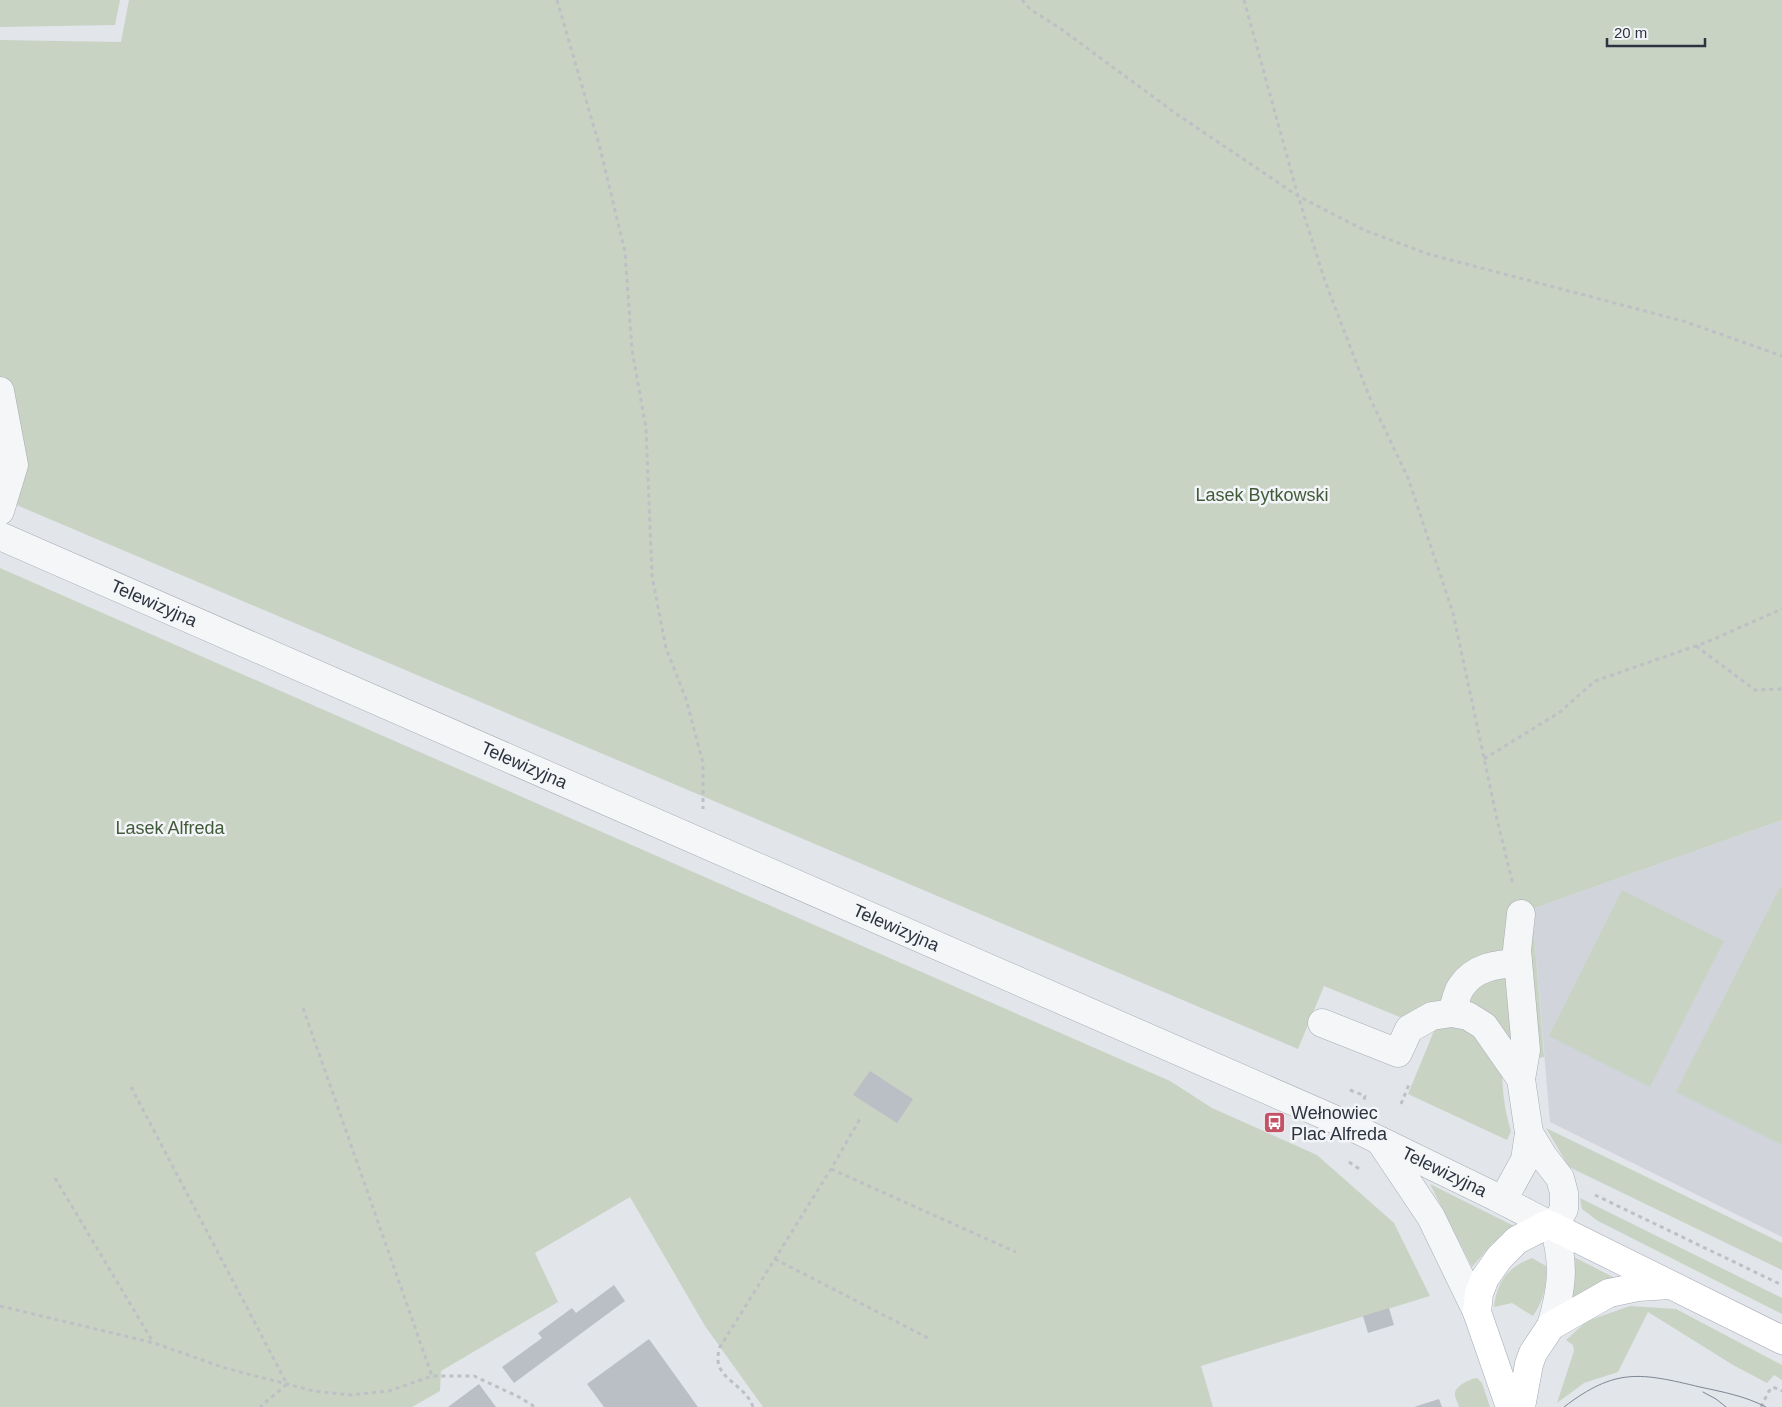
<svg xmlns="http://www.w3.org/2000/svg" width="1782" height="1407" font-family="Arial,sans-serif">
<rect width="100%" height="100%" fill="#e2e5ea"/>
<path fill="#d1d5db" d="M 1782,820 L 1782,1237 L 1550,1122 L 1532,909 Z"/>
<path fill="#c8d3c4" d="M 0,0 L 120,0 L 115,25 L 0,27 Z
M 129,0 L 1782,0 L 1782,820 L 1532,909 L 1544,1057 L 1502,1064 C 1502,1088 1504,1109 1511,1131 L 1507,1140 L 1408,1094 L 1434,1031 L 1324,986 L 1298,1049 L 0,498 L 0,40 L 121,42 Z
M 0,568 L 1170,1081 L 1212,1108 L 1317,1155 L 1394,1223 L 1430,1296 L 1201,1366 L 1213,1407 L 763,1407 L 705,1326 L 630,1197 L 535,1253 L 558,1302 L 441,1371 L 440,1391 L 412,1407 L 0,1407 Z
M 1780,887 L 1782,888 L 1782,1145 L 1676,1092 Z
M 1622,890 L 1724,941 L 1650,1087 L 1549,1036 Z
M 1546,1128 L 1782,1243 L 1782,1270 L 1569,1167 Z
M 1430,1184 L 1514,1226 L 1492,1244 L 1472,1267 Z
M 1580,1198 L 1782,1298 L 1782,1314 L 1598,1221 L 1582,1209 Z
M 1574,1257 L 1613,1277 L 1614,1280 L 1570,1300 L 1571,1259 Z
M 1532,1258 L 1546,1266 C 1547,1285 1544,1300 1533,1316 L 1512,1303 L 1494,1307 C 1497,1281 1508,1267 1532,1258 Z
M 1630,1306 L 1676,1309 L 1782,1365 L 1782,1380 L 1774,1375 L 1767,1383 L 1733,1365 L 1648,1312 L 1618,1372 L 1584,1383 L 1557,1403 L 1574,1351 L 1573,1345 L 1566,1340 L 1587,1321 Z
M 1477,1378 L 1482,1383 L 1490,1407 L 1459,1407 C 1458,1403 1455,1398 1455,1395 C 1454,1386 1470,1379 1477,1378 Z"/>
<path fill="#babfc6" d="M 870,1071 L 913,1099 L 897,1123 L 853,1095 Z
M 614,1285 L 625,1301 L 514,1383 L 502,1367 L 542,1338 L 538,1333 L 572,1308 L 576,1313 Z
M 1389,1308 L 1394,1325 L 1368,1333 L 1363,1316 Z
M 649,1339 L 698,1407 L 604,1407 L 587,1384 Z
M 479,1384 L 496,1407 L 448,1407 Z
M 1439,1399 L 1442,1407 L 1414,1407 Z"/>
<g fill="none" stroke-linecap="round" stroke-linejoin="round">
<defs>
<g id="minor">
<path d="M 0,391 L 14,465 L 0,511"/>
<path id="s1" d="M 0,536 L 1352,1127 L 1496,1197 L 1548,1224"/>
<path d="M 1452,1013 C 1455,1005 1456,994 1461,987 C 1474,967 1497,964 1518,963"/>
<path d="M 1322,1023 L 1398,1053 L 1409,1029 L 1432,1016 L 1452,1013 L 1468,1016 L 1484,1026 L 1521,1079"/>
<path d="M 1529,1133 L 1543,1156 L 1560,1178 L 1564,1193 L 1564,1209 L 1554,1227 C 1565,1265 1562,1289 1551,1326"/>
<path d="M 1380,1141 L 1431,1217 L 1477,1312"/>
<path d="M 1503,1200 L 1525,1160 L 1529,1133 L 1521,1079 L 1526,1050 L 1517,950 L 1521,914"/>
</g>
<path id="major" d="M 1510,1407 L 1477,1312 L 1479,1293 L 1485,1278 L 1499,1258 L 1517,1240 L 1548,1224 L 1782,1340
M 1521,1407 L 1529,1364 L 1533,1353 L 1551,1326 L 1609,1293 L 1638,1287 L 1670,1285"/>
</defs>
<use href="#minor" stroke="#a8acb4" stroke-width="29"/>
<use href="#major" stroke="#a3aab4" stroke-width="29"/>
<path stroke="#bdc0c4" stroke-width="3" stroke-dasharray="4 4" stroke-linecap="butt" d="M 557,0 L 600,148 L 625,252 L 632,350 L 646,428 L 652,576 L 666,648 L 686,699 L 703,763 L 703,809
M 1022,0 L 1030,9 L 1061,29 L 1178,115 L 1298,196 L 1364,230 L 1428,254 L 1683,321 L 1782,356
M 1244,0 L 1298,196 L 1325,281 L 1369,396 L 1408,478 L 1453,613 L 1497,819 L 1513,885
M 1696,646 L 1755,690 L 1782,689
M 1484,759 L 1560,712 L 1595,681 L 1707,642 L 1782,609
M 303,1008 L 432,1376
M 131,1087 L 287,1384 L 260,1407
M 1350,1090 L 1365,1096 L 1364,1100
M 1401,1104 L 1410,1082
M 1349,1162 L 1361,1170
M 831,1169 L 1016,1252
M 55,1178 L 153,1342
M 1595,1195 L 1782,1285
M 775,1259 L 930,1339
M 0,1306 L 154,1343 L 225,1368 L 314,1391 L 350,1395 L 389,1391 L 432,1376 L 474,1376 L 519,1397 L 535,1407
M 753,1407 C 744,1381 709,1379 720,1347 L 831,1169 L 861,1117
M 1761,1407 L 1769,1391 L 1773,1387 L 1782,1391"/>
<use href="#minor" stroke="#f5f6f8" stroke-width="28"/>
<use href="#major" stroke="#fff" stroke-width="28"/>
<path stroke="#7d8692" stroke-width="1" d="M 1703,1392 L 1716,1399 L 1726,1407
M 1564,1407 C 1616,1367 1641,1373 1700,1387 C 1723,1392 1745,1396 1766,1407"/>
</g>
<defs>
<symbol id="bus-square" viewBox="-11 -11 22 22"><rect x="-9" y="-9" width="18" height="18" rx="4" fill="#c45266" stroke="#f2f4f7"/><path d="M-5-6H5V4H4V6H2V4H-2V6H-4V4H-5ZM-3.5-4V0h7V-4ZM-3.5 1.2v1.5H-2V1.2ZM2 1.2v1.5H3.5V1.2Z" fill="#fff"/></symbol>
</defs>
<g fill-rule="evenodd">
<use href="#bus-square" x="1262" y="1110" width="25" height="25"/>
</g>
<g text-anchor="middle" stroke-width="5" stroke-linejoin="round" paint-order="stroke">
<g font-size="18" fill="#415b3a" stroke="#f2f4f7">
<text x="1262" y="501">Lasek Bytkowski</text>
<text x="170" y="834">Lasek Alfreda</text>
</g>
<g font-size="18" fill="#2c3440" stroke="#f2f4f7">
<text dy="6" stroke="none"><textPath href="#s1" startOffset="168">Telewizyjna</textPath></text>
<text dy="6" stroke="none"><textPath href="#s1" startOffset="572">Telewizyjna</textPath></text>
<text dy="6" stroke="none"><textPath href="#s1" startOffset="978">Telewizyjna</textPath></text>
<text dy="6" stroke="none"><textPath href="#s1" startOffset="1578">Telewizyjna</textPath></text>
</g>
<g font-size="18" fill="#2c3440" stroke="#f2f4f7" text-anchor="start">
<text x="1291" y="1119">Wełnowiec<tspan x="1291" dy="21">Plac Alfreda</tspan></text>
</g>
</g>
<path d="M1607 38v8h98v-8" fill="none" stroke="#2c3440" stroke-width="2.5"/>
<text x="1614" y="38" font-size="15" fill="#2c3440" stroke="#f2f4f7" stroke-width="4" paint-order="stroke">20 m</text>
</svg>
